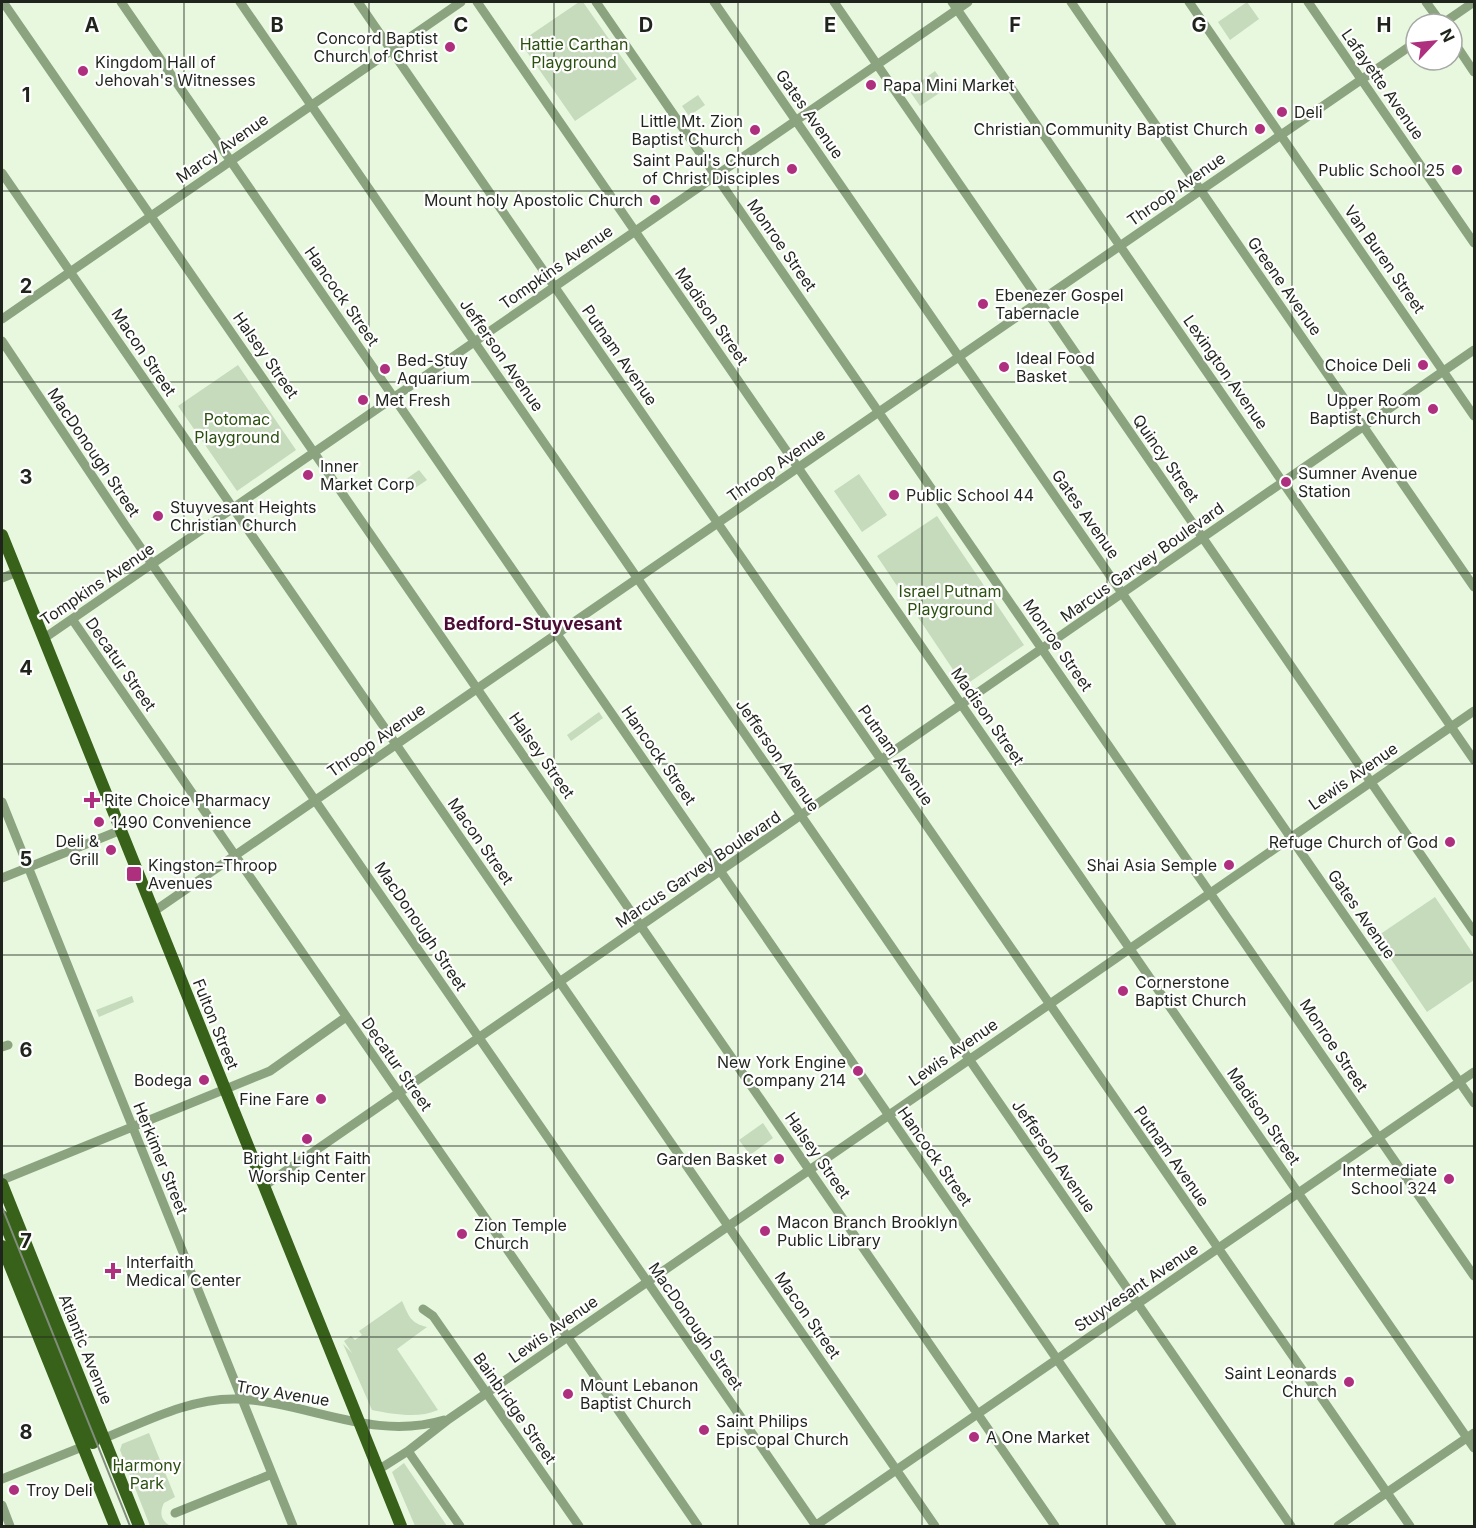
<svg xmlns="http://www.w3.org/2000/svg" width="1476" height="1528" font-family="Inter,sans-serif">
<rect width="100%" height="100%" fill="#e7f8df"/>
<path fill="#c6dabc" d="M 579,2 L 583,2 L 637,79 L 575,121 L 520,42 Z
M 1247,2 L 1259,19 L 1230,40 L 1218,22 Z
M 935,71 L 947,88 L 920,106 L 909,90 Z
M 698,95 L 705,105 L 689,116 L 682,106 Z
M 238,365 L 296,450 L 237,491 L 178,406 Z
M 419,470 L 427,480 L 406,494 L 399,484 Z
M 859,474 L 887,515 L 862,532 L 834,491 Z
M 937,516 L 1024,645 L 964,686 L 877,556 Z
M 599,712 L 603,718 L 571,741 L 567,735 Z
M 1435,897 L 1474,955 L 1474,980 L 1427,1012 L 1376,937 Z
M 132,996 L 134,1002 L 99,1017 L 96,1010 Z
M 763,1123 L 773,1138 L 750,1155 L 739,1140 Z
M 402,1301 C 409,1316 410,1323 427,1327 L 397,1349 L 438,1410 C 418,1419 393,1414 372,1410 L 343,1344 L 352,1353 L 344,1341 L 351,1336 L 355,1340 L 362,1335 L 359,1331 Z
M 149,1433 L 175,1497 L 164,1503 C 159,1513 161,1521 171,1526 L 150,1526 L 120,1450 L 122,1444 Z
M 404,1463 L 447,1526 L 415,1526 L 392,1472 Z"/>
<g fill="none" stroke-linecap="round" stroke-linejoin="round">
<path stroke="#8ba47f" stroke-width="9" d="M 3,2 L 1055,1526
M 121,2 L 1172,1526
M 240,2 L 1291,1526
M 358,2 L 1410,1526
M 477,2 L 1474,1448
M 596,2 L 1474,1276
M 714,2 L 1474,1103
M 834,2 L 1474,932
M 952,2 L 1474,760
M 1071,2 L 1474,587
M 1189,2 L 1474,416
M 1308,2 L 1474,243
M 1426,2 L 1442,24
M 1442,24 L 1474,2
M 1452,39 L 1474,72
M 2,173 L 935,1526
M 2,319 L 461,2
M 2,341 L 125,525 L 816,1526
M 2,578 L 17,572
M 72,619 L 698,1526
M 43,639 L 968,2
M 2,802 L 293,1526
M 2,878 L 121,830
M 153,912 L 1416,42
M 2,1047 L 8,1045
M 2,1180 L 270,1071 L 346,1017
M 264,1186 L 1474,350
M 423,1309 L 433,1316 L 579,1526
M 100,1440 C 143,1423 188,1398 236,1399 C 307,1401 372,1442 444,1420
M 408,1451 L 460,1526
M 378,1470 L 408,1451 L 449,1419 L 1474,711
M 2,1479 L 87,1445
M 2,1505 L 10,1526
M 175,1513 L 272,1474
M 815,1526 L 1474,1072
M 1338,1526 L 1474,1433"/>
<path stroke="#38621a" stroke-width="12" d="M 2,535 L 401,1526
M 2,1184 L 139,1526
M 2,1216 L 93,1443
M 2,1246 L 115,1526"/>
<path stroke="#828e7d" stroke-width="2" d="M 2,1207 L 130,1526"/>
</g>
<path fill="none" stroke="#1f251c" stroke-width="1.5" stroke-opacity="0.55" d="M 184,2 L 184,1526M 369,2 L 369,1526M 554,2 L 554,1526M 738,2 L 738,1526M 922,2 L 922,1526M 1107,2 L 1107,1526M 1292,2 L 1292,1526M 2,191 L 1474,191M 2,382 L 1474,382M 2,573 L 1474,573M 2,764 L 1474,764M 2,955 L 1474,955M 2,1146 L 1474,1146M 2,1337 L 1474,1337"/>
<g fill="#ae2f7d" stroke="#fff" stroke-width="2">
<circle cx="450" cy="47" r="6"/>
<circle cx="83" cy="71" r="6"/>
<circle cx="871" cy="85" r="6"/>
<circle cx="1282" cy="112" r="6"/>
<circle cx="1260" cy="129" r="6"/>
<circle cx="755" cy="130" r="6"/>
<circle cx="792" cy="169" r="6"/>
<circle cx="1457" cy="170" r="6"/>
<circle cx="655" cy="200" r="6"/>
<circle cx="983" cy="304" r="6"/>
<circle cx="1423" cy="365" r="6"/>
<circle cx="1004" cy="367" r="6"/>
<circle cx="385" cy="369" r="6"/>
<circle cx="363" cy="400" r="6"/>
<circle cx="1433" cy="409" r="6"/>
<circle cx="308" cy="475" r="6"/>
<circle cx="1286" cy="482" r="6"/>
<circle cx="894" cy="495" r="6"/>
<circle cx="158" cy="516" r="6"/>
<path d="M89 791h6v6h6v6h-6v6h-6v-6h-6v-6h6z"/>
<circle cx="99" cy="822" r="6"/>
<circle cx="1450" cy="842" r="6"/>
<circle cx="111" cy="850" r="6"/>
<circle cx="1229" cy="865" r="6"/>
<rect x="126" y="866" width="16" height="16" rx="3"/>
<circle cx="1123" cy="991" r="6"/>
<circle cx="858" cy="1071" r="6"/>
<circle cx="204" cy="1080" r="6"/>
<circle cx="321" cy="1099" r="6"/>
<circle cx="307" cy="1139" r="6"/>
<circle cx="779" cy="1159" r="6"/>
<circle cx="1449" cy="1179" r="6"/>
<circle cx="765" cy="1231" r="6"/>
<circle cx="462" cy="1234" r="6"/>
<path d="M110 1262h6v6h6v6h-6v6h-6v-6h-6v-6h6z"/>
<circle cx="1349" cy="1382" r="6"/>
<circle cx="568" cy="1394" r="6"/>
<circle cx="704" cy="1430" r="6"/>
<circle cx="974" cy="1437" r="6"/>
<circle cx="14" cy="1490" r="6"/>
</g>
<g text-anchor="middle" stroke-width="4.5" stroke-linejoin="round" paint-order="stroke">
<g font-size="16" fill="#1f251c" stroke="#fff" text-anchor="start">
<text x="438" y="44" text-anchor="end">Concord Baptist<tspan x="438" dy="18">Church of Christ</tspan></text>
<text x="95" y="68">Kingdom Hall of<tspan x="95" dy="18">Jehovah's Witnesses</tspan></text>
<text x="883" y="91">Papa Mini Market</text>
<text x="1294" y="118">Deli</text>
<text x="743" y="127" text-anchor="end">Little Mt. Zion<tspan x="743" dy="18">Baptist Church</tspan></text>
<text x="1248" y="135" text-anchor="end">Christian Community Baptist Church</text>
<text x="780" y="166" text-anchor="end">Saint Paul's Church<tspan x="780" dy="18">of Christ Disciples</tspan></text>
<text x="1445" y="176" text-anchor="end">Public School 25</text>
<text x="643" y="206" text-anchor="end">Mount holy Apostolic Church</text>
<text x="995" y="301">Ebenezer Gospel<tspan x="995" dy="18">Tabernacle</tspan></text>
<text x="1016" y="364">Ideal Food<tspan x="1016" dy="18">Basket</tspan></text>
<text x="397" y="366">Bed-Stuy<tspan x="397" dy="18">Aquarium</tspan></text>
<text x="1411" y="371" text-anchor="end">Choice Deli</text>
<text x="375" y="406">Met Fresh</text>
<text x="1421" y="406" text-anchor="end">Upper Room<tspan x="1421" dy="18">Baptist Church</tspan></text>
<text x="320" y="472">Inner<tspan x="320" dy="18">Market Corp</tspan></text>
<text x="1298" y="479">Sumner Avenue<tspan x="1298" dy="18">Station</tspan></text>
<text x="906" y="501">Public School 44</text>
<text x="170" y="513">Stuyvesant Heights<tspan x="170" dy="18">Christian Church</tspan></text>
<text x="104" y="806">Rite Choice Pharmacy</text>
<text x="111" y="828">1490 Convenience</text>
<text x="99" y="847" text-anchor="end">Deli &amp;<tspan x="99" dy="18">Grill</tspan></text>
<text x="1438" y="848" text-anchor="end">Refuge Church of God</text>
<text x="148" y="871">Kingston–Throop<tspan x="148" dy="18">Avenues</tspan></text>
<text x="1217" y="871" text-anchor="end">Shai Asia Semple</text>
<text x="1135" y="988">Cornerstone<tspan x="1135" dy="18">Baptist Church</tspan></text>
<text x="846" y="1068" text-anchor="end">New York Engine<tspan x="846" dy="18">Company 214</tspan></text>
<text x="192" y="1086" text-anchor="end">Bodega</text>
<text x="309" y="1105" text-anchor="end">Fine Fare</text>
<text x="307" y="1164" text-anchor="middle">Bright Light Faith<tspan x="307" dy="18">Worship Center</tspan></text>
<text x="767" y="1165" text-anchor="end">Garden Basket</text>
<text x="1437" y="1176" text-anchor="end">Intermediate<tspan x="1437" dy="18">School 324</tspan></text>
<text x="777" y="1228">Macon Branch Brooklyn<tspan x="777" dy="18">Public Library</tspan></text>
<text x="474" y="1231">Zion Temple<tspan x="474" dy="18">Church</tspan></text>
<text x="126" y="1268">Interfaith<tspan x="126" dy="18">Medical Center</tspan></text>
<text x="1337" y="1379" text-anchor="end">Saint Leonards<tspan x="1337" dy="18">Church</tspan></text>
<text x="580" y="1391">Mount Lebanon<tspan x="580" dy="18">Baptist Church</tspan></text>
<text x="716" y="1427">Saint Philips<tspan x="716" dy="18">Episcopal Church</tspan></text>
<text x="986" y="1443">A One Market</text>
<text x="26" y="1496">Troy Deli</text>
</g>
<g font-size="16" fill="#2b500f" stroke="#fff">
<text x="574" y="50">Hattie Carthan<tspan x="574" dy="18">Playground</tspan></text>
<text x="237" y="425">Potomac<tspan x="237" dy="18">Playground</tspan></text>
<text x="950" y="597">Israel Putnam<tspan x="950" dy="18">Playground</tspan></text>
<text x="147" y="1471">Harmony<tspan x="147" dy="18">Park</tspan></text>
</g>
<g font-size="16" fill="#1f251c" stroke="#fff">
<text transform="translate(1383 84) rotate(55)" y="6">Lafayette Avenue</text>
<text transform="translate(810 114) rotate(55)" y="6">Gates Avenue</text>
<text transform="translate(222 148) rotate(-35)" y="6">Marcy Avenue</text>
<text transform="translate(1176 189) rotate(-35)" y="6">Throop Avenue</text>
<text transform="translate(782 245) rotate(55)" y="6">Monroe Street</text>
<text transform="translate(1385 259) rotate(55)" y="6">Van Buren Street</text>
<text transform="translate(556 267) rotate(-35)" y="6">Tompkins Avenue</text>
<text transform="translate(1285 286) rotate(55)" y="6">Greene Avenue</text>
<text transform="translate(342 296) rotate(55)" y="6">Hancock Street</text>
<text transform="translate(712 316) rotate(55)" y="6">Madison Street</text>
<text transform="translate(144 352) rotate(56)" y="6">Macon Street</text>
<text transform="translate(266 355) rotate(55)" y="6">Halsey Street</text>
<text transform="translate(502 355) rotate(55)" y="6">Jefferson Avenue</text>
<text transform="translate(620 355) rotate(55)" y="6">Putnam Avenue</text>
<text transform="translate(1226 372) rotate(55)" y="6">Lexington Avenue</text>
<text transform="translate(94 452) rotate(56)" y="6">MacDonough Street</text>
<text transform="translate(1166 458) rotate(55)" y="6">Quincy Street</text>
<text transform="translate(776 465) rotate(-35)" y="6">Throop Avenue</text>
<text transform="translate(1086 514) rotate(55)" y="6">Gates Avenue</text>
<text transform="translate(1142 562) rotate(-35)" y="6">Marcus Garvey Boulevard</text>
<text transform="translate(97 584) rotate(-34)" y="6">Tompkins Avenue</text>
<text transform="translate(1058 645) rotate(55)" y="6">Monroe Street</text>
<text transform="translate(121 664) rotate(55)" y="6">Decatur Street</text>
<text transform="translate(988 716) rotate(55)" y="6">Madison Street</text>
<text transform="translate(376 740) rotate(-35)" y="6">Throop Avenue</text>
<text transform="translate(542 755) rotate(55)" y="6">Halsey Street</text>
<text transform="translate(659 755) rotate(55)" y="6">Hancock Street</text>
<text transform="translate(778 755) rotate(55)" y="6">Jefferson Avenue</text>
<text transform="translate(896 755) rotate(55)" y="6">Putnam Avenue</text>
<text transform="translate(1353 776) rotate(-35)" y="6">Lewis Avenue</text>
<text transform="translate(481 841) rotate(55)" y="6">Macon Street</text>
<text transform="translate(698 869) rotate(-34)" y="6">Marcus Garvey Boulevard</text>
<text transform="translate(1362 914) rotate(55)" y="6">Gates Avenue</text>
<text transform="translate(421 926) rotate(56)" y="6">MacDonough Street</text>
<text transform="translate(216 1024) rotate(68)" y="6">Fulton Street</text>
<text transform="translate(1334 1045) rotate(56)" y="6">Monroe Street</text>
<text transform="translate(953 1052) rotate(-35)" y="6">Lewis Avenue</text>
<text transform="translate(397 1064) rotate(55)" y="6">Decatur Street</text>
<text transform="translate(1264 1116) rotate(55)" y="6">Madison Street</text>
<text transform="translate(818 1155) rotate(55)" y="6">Halsey Street</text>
<text transform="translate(935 1156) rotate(55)" y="6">Hancock Street</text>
<text transform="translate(1054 1156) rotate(55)" y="6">Jefferson Avenue</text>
<text transform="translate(1172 1156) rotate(55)" y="6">Putnam Avenue</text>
<text transform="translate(161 1158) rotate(68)" y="6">Herkimer Street</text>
<text transform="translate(1136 1287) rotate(-34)" y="6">Stuyvesant Avenue</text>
<text transform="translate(808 1315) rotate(55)" y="6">Macon Street</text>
<text transform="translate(696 1326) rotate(55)" y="6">MacDonough Street</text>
<text transform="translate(553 1329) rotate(-35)" y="6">Lewis Avenue</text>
<text transform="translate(86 1349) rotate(68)" y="6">Atlantic Avenue</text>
<text transform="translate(283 1393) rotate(9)" y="6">Troy Avenue</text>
<text transform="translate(515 1408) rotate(55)" y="6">Bainbridge Street</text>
</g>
<g font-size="18" font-weight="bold" fill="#4a0d33" stroke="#fff">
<text x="533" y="630">Bedford-Stuyvesant</text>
</g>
</g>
<g font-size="20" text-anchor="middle" font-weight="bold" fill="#1f251c" stroke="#fff" stroke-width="4.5" stroke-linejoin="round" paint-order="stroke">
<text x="92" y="32">A</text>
<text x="277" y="32">B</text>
<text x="461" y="32">C</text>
<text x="646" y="32">D</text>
<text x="830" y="32">E</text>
<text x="1015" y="32">F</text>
<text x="1199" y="32">G</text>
<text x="1384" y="32">H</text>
<text x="26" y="102">1</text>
<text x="26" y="293">2</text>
<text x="26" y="484">3</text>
<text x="26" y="675">4</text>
<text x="26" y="866">5</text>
<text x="26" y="1057">6</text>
<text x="26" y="1248">7</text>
<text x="26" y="1439">8</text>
</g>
<rect width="1476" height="1528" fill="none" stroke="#1f251c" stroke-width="6"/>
<g transform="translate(1434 42) rotate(64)"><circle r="28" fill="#ffffff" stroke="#a5a8a4" stroke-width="1.5"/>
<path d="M0-4.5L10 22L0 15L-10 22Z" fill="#ae2f7d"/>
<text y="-9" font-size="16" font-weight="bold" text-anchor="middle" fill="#1f251c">N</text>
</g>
</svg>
